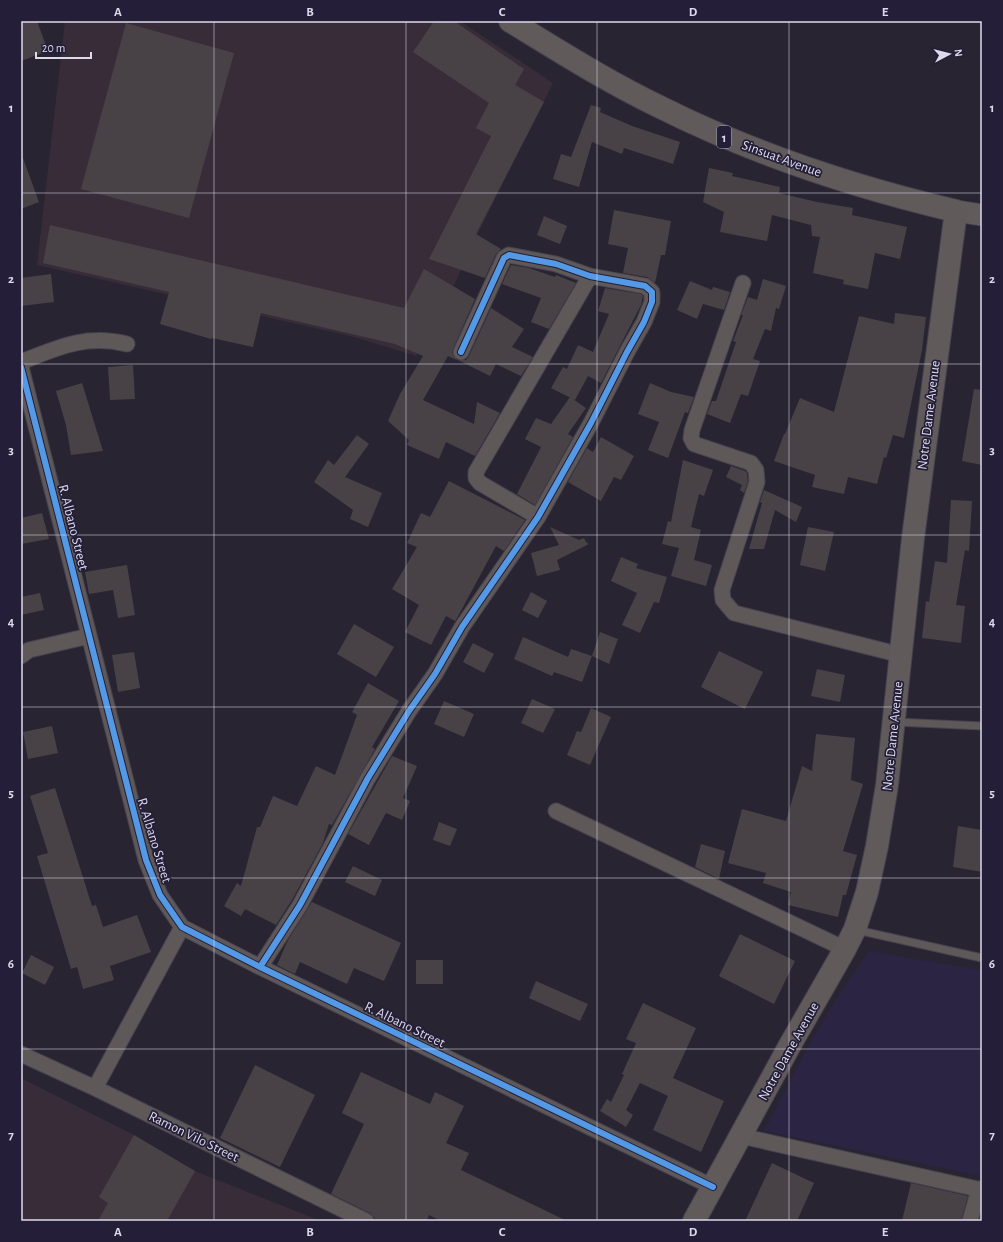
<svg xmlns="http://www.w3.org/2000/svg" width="1003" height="1242" font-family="'Alegreya Sans',sans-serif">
<rect width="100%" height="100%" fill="#282432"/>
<path fill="#2b2442" d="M 869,951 L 982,970 L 982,1176 L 764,1131 L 809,1045 L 838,996 Z"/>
<path fill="#382c39" d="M 65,21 L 460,21 L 553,83 L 472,245 L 442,313 L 416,356 L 354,337 L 37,265 Z
M 21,1078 L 134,1135 L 195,1171 L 321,1221 L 21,1221 Z"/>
<path fill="#484247" d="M 21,21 L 37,21 L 48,51 L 21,61 Z
M 434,21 L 454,21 L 524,69 L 515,85 L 544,102 L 476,234 L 501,249 L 496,254 L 485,278 L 429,259 L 491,136 L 476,128 L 489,103 L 413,52 Z
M 126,23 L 234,53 L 189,218 L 81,189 Z
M 591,105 L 601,108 L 600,112 L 632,126 L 680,142 L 673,164 L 624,148 L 622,154 L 592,142 L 579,187 L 553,179 L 561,154 L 571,157 Z
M 21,158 L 23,158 L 39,202 L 21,209 Z
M 709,168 L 733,173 L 732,176 L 780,187 L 779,193 L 817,202 L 853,208 L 852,215 L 907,227 L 900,259 L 875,253 L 868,289 L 843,284 L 844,280 L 813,273 L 820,237 L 812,236 L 811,225 L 772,215 L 767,241 L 720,232 L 724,212 L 703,202 Z
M 614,210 L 671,221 L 665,255 L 661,255 L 655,283 L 647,277 L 623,273 L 628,248 L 608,244 Z
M 544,216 L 567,226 L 560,244 L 537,235 Z
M 50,225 L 404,308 L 424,269 L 475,299 L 453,349 L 452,353 L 457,360 L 448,356 L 423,400 L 474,424 L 477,402 L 500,413 L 475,456 L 446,442 L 439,459 L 407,445 L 409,440 L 388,421 L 400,394 L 423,356 L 395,344 L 261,313 L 253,347 L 212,338 L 211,339 L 160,324 L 169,292 L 43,263 Z
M 511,265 L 529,268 L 555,277 L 556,275 L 576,283 L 549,329 L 531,322 L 541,298 L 502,284 Z
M 51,274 L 54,302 L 21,306 L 21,278 Z
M 763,279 L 786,286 L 779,309 L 776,308 L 771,331 L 765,329 L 753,359 L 760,361 L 748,396 L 741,394 L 730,423 L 707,414 L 712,401 L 716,401 L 736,342 L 733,341 L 743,315 L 741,315 L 748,297 L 757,300 Z
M 690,281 L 712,290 L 713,287 L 730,292 L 724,310 L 703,304 L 697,319 L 677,310 Z
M 605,288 L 641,294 L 643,296 L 641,305 L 601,383 L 588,376 L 575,400 L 551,388 L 563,367 L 567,369 L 578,345 L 593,352 L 609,314 L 598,311 Z
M 491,308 L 524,329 L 512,347 L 533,357 L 521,376 L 496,364 L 490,376 L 458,360 L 466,360 L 469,356 Z
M 895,313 L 926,317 L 922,350 L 904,438 L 893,435 L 886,458 L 884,457 L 877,484 L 848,477 L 844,494 L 812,487 L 815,475 L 774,461 L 784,434 L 785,434 L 800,398 L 834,412 L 859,316 L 894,324 Z
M 133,365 L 135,399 L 110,400 L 108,367 Z
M 82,383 L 103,451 L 71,455 L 66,425 L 56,391 Z
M 650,383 L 671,392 L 694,397 L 688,413 L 685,412 L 668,458 L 648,450 L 659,422 L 638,414 Z
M 974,389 L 982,390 L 982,465 L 962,461 Z
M 570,397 L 586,408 L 568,434 L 573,437 L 535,505 L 517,494 L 541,447 L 525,439 L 536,418 L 551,424 Z
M 357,435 L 369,444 L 345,477 L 382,493 L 368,527 L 350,519 L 353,510 L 314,482 L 328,460 L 334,465 Z
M 601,437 L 634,456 L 621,480 L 614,477 L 601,501 L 568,482 L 587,448 L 593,452 Z
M 683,460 L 713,470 L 704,496 L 699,494 L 691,527 L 701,530 L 694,560 L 712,565 L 706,586 L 671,576 L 679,548 L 662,544 L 668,521 L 671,522 Z
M 731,466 L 745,471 L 747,473 L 748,482 L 744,493 L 740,490 L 742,485 L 726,477 Z
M 449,481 L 525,520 L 504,551 L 496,546 L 456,620 L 455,621 L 446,616 L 431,645 L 405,632 L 419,605 L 392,589 L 417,547 L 407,543 L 421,513 L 430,517 Z
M 764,490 L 802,507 L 796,522 L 775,510 L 764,549 L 749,549 L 762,503 L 760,502 Z
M 951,500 L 972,501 L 969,551 L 965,550 L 956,605 L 965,606 L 961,643 L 922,638 L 926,601 L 929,602 L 935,561 L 947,563 Z
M 42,513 L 49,539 L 21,544 L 21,518 Z
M 550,527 L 579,540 L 584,538 L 586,542 L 589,544 L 557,560 L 560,570 L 537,576 L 531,553 L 559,545 Z
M 808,527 L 834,532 L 825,571 L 800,565 Z
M 621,557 L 638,564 L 636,568 L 667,577 L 659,603 L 654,602 L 640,633 L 622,625 L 637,593 L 611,581 Z
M 127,565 L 135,615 L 118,618 L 113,590 L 89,594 L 85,572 Z
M 531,592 L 547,601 L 538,618 L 522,610 Z
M 40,593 L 44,610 L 21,615 L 21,597 Z
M 354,624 L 394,647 L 376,677 L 337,654 Z
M 600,632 L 618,639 L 609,664 L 592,656 Z
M 523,637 L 568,657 L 571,649 L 592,656 L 582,682 L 554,672 L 552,676 L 514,659 Z
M 473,643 L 494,654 L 484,673 L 463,662 Z
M 719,651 L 763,672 L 745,709 L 701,687 Z
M 134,652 L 140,688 L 118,692 L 112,655 Z
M 817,669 L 845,675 L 840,702 L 811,696 Z
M 368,683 L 399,701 L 372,747 L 375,749 L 332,825 L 329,824 L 323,843 L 292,900 L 276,925 L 245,909 L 241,916 L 224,906 L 237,883 L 241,886 L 257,827 L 260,827 L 273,796 L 297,806 L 316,766 L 335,775 L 357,715 L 352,712 Z
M 532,699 L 555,709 L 543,733 L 521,723 Z
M 444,701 L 474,714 L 464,737 L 434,724 Z
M 591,708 L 611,717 L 590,765 L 567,755 L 577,731 L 581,732 Z
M 52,726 L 58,753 L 28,759 L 23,732 Z
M 816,734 L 855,738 L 851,780 L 863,784 L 843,851 L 857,855 L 846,895 L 843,895 L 838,917 L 788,905 L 791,892 L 763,883 L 766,873 L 728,863 L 742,809 L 786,821 L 802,766 L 812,771 Z
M 392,756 L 417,766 L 403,798 L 410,801 L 402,820 L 386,813 L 369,845 L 348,834 Z
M 55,788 L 92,906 L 96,905 L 103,927 L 137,915 L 151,952 L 110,966 L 114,980 L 83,989 L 77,967 L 71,969 L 37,856 L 48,853 L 30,796 Z
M 439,822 L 457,829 L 450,846 L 433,840 Z
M 958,826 L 982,830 L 982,872 L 953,867 Z
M 701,844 L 725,851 L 719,879 L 695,867 Z
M 353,866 L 382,880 L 375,896 L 345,882 Z
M 312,902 L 401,943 L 384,981 L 354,968 L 347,984 L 300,962 L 295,974 L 277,965 L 288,940 Z
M 740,934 L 795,961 L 774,1004 L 719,976 Z
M 31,955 L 54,967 L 45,985 L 22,973 Z
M 416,960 L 443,960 L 443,984 L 416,984 Z
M 536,981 L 588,1004 L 580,1021 L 529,998 Z
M 643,1003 L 696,1028 L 673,1078 L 724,1101 L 701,1152 L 653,1130 L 668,1096 L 640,1083 L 626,1110 L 633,1115 L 626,1127 L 600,1111 L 607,1099 L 611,1102 L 624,1075 L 622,1074 L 636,1043 L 626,1039 Z
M 255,1065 L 315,1095 L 280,1167 L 220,1138 Z
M 361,1072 L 430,1104 L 435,1092 L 464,1106 L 446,1143 L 469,1153 L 461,1170 L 567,1221 L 441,1221 L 429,1215 L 427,1221 L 377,1221 L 370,1213 L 331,1194 L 364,1124 L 342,1113 Z
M 134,1135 L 195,1171 L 167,1221 L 98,1221 L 108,1203 L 99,1197 Z
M 772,1163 L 814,1183 L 797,1221 L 745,1221 Z
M 911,1183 L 968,1196 L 961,1221 L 902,1221 Z"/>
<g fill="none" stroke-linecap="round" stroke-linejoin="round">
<defs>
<path id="lane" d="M 896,722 L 982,726
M 857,930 L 982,958"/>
<path id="street" d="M 743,283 L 692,430 L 691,438 L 694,444 L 751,463 L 756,470 L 757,482 L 722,590 L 723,600 L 734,613 L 901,655
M 21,362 C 59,347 86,334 127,344
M 21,367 L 146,860 L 160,895 L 182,927 L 260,967 L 713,1187
M 538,517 L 480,483 L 476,478 L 476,472 L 590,276
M 21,656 L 29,650 L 89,636
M 556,811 L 845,949
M 260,967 L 300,905 L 368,778 L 409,711 L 435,674 L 462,627 L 538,517 L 591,423 L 627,352 L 644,322 L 652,302 L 652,292 L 645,286 L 590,276 L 556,264 L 509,255 L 504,258 L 461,352
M 21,1054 L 95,1088 L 366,1221
M 95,1088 L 182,927
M 741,1136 L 982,1190
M 970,1221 L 979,1189"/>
<path id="secondary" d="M 956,211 L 982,215"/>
<path id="primary" d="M 510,21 C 559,51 608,82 660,107 C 754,154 854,187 956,211 L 913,538 L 887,785 L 877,846 L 867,892 L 855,929 L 845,949 L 790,1045 L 694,1221"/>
</defs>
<use href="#lane" stroke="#46424f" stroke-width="9"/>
<use href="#street" stroke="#46424f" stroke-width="17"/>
<use href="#secondary" stroke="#46424f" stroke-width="23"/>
<use href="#primary" stroke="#46424f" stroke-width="24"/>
<use href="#lane" stroke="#5e5859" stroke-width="7"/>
<use href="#street" stroke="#5e5859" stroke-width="15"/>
<use href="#secondary" stroke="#625b5b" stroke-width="21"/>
<use href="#primary" stroke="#615a5b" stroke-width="22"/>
<defs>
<path id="cycleway" d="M 21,367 L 146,860 L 160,895 L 182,927 L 260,967 L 713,1187
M 260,967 L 300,905 L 368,778 L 409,711 L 435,674 L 462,627 L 538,517 L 591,423 L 627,352 L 644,322 L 652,302 L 652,292 L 645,286 L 590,276 L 556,264 L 509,255 L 504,258 L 461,352"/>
</defs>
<use href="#cycleway" stroke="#241e38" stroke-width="8"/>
<use href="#cycleway" stroke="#5399e6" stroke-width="6"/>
</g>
<path fill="none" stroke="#dcdaeb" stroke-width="1" stroke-opacity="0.55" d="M 214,21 L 214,1221M 406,21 L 406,1221M 597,21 L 597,1221M 789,21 L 789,1221M 21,193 L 982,193M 21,364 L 982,364M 21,535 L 982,535M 21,707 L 982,707M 21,878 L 982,878M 21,1049 L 982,1049"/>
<g text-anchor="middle" stroke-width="3.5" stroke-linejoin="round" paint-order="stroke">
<rect fill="#241e38" stroke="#a5a2b5" stroke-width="1" x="717" y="126" width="14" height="22" rx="3"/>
<g font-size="13" font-weight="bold" fill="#dcdaeb">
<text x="724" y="142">1</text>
</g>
<g font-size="14" fill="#dcdaeb" stroke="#241e38">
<text transform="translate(782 158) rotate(20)" y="5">Sinsuat Avenue</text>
<text transform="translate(928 415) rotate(-83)" y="5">Notre Dame Avenue</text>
<text transform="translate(74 527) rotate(76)" y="5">R. Albano Street</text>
<text transform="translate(892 736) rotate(-84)" y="5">Notre Dame Avenue</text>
<text transform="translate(155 840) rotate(73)" y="5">R. Albano Street</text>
<text transform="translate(405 1024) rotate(26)" y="5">R. Albano Street</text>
<text transform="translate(788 1051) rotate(-61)" y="5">Notre Dame Avenue</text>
<text transform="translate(194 1136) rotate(26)" y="5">Ramon Vilo Street</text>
</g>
</g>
<rect width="1003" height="1242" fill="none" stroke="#241e38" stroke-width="44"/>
<g transform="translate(949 54) rotate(83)" stroke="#241e38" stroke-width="3" paint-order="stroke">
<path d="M0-3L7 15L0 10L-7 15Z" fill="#dcdaeb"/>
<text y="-6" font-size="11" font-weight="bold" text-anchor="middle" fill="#dcdaeb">N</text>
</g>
<path d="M36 52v6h55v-6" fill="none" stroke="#dcdaeb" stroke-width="2"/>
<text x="42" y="52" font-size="12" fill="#dcdaeb" stroke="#241e38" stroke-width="3" paint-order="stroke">20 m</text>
<rect x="22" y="22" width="959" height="1198" fill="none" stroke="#dcdaeb" stroke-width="1.5"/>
<g font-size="13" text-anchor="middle" font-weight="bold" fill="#dcdaeb">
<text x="118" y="16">A</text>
<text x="310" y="16">B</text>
<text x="502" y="16">C</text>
<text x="693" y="16">D</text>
<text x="885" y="16">E</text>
<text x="11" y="112">1</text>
<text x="992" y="112">1</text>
<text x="11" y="283">2</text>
<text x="992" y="283">2</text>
<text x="11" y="454">3</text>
<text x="992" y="454">3</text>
<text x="11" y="626">4</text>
<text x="992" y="626">4</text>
<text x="11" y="797">5</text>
<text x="992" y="797">5</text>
<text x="11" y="968">6</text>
<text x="992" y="968">6</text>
<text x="11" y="1139">7</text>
<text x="992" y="1139">7</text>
<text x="118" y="1236">A</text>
<text x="310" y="1236">B</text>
<text x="502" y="1236">C</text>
<text x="693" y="1236">D</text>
<text x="885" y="1236">E</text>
</g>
</svg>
